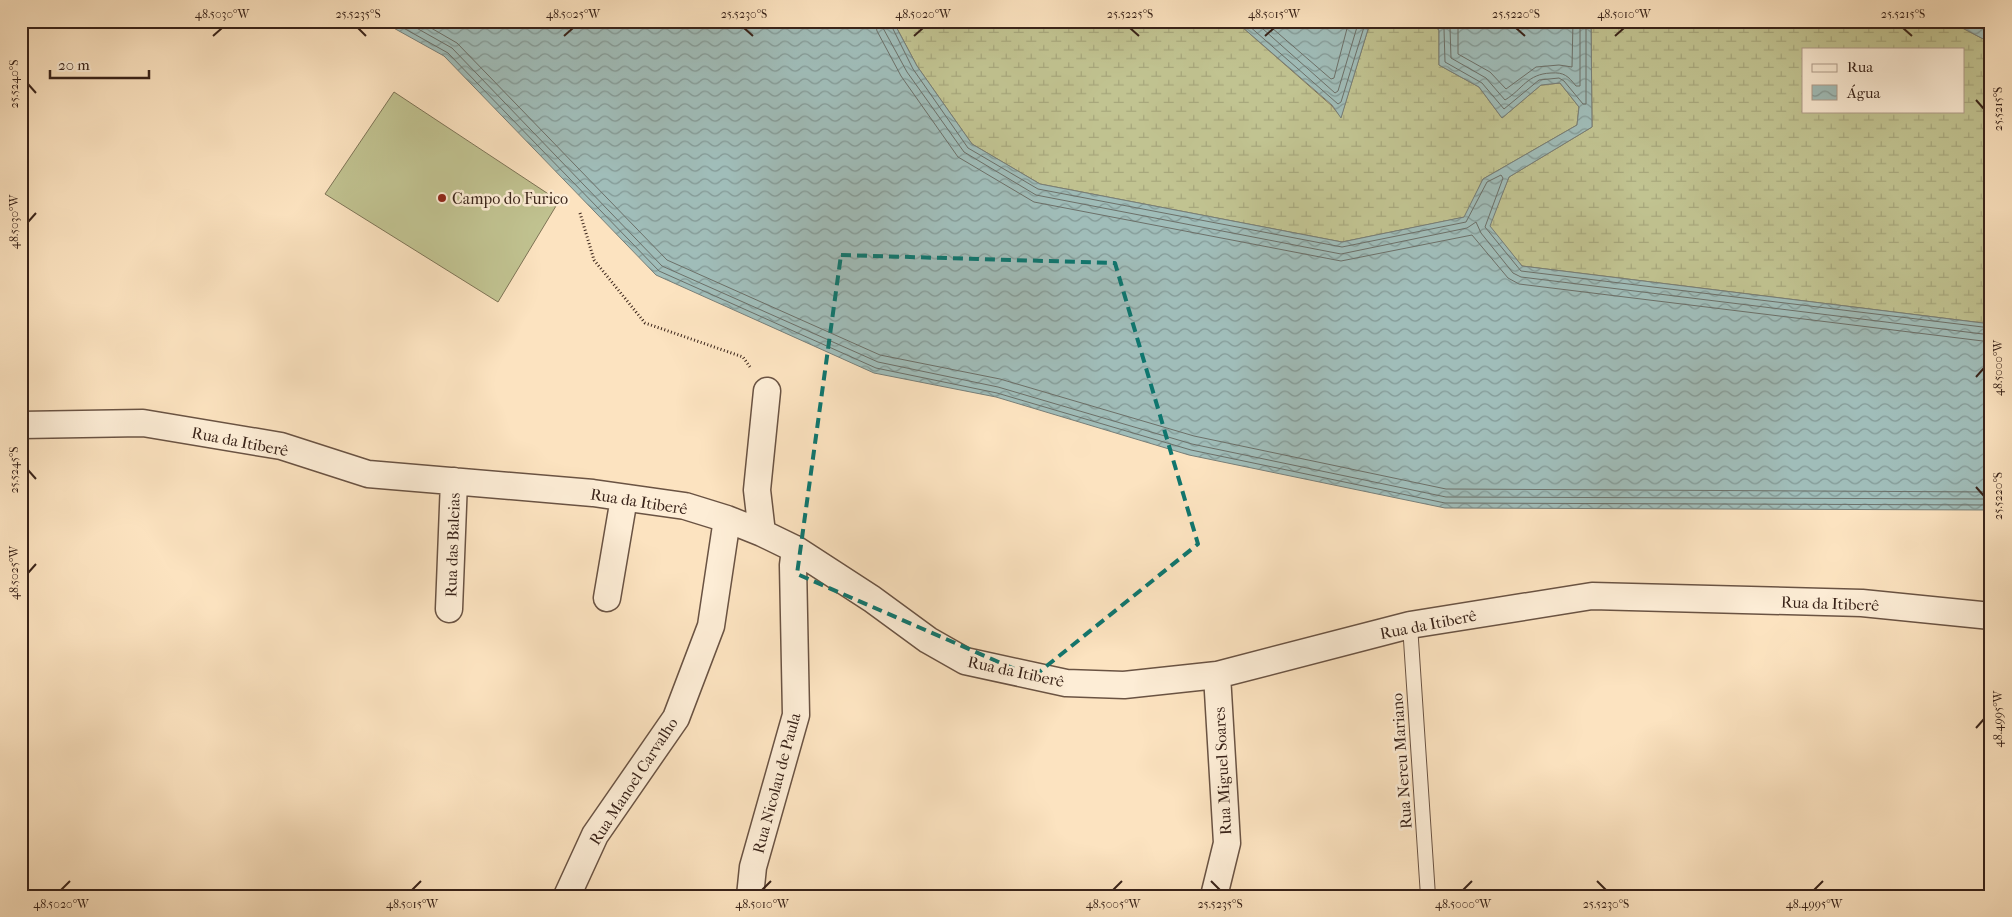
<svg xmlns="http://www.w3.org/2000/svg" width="2012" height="917" font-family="'IM FELL French Canon',serif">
<defs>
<pattern id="wetland-marsh" width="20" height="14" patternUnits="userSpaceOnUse" patternTransform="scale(1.25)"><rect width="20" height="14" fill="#c1c391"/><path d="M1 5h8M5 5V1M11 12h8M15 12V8" fill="none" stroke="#a7a77c"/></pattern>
<pattern id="water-waves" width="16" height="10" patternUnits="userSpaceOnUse" patternTransform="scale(1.25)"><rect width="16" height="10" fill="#a0bdb9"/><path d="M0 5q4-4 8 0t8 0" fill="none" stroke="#839996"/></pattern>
</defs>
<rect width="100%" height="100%" fill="#fce3c0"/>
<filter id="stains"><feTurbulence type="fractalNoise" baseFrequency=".004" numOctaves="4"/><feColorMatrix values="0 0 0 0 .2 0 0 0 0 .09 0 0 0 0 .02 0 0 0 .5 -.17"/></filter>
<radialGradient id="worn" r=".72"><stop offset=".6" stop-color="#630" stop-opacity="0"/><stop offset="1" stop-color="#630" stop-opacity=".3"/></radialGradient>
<path fill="url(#wetland-marsh)" stroke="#7d7355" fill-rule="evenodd" d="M 893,21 L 1243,21 L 1241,26 L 1332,106 L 1341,117 L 1369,26 L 1368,21 L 1428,21 L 1439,30 L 1439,65 L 1479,87 L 1502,118 L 1541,85 L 1560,83 L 1579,107 L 1577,125 L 1483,179 L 1465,217 L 1342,242 L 1040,184 L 972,144 L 917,66 Z
M 1591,21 L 1949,21 L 1991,43 L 1991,324 L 1522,266 L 1489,226 L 1509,177 L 1592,127 ZM 1803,49 L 1963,49 L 1963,111 L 1803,111 Z"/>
<path fill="#c1c391" stroke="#7d7355" d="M 394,92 L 559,201 L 498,302 L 325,194 Z"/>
<path fill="url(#water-waves)" stroke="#777f79" d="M 381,21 L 893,21 L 917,66 L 972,144 L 1040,184 L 1342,242 L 1464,217 L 1483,179 L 1577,125 L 1579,107 L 1560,83 L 1541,85 L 1502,118 L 1479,87 L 1439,65 L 1439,30 L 1428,21 L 1591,21 L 1592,127 L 1509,177 L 1490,226 L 1522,266 L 1991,324 L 1991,510 L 1445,508 L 1189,455 L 996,397 L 874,373 L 656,275 L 444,56 Z
M 1243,21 L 1368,21 L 1369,26 L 1341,118 L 1332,105 L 1241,26 Z
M 1949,21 L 1991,21 L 1991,43 Z"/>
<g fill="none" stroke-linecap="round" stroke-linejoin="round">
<path stroke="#6c7069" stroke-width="1" d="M 391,21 L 448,53 L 659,271 L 876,368 L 997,393 L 1191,450 L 1445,503 L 1991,505
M 404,21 L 452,48 L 662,266 L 878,362 L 998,387 L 1192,444 L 1446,497 L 1991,499
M 419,21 L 457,43 L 667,260 L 880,355 L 1000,379 L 1194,436 L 1446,489 L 1991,492
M 875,21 L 877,31 L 901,76 L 958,157 L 1034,202 L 1341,261 L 1472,235 L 1508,278 L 1519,284 L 1991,342
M 882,21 L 883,28 L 907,72 L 964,152 L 1036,195 L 1341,254 L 1467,228 L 1476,222 L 1481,233 L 1513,273 L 1521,277 L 1991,335
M 889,21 L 913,69 L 968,148 L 1038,189 L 1342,247 L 1466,222 L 1487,182 L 1501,175 L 1503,178 L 1485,227 L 1521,271 L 1991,328
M 1247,21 L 1248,25 L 1338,104 L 1341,102 L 1364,27 L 1363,21
M 1254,21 L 1335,93 L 1338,91 L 1357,27 L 1357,21
M 1264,21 L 1331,79 L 1334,78 L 1349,21
M 1436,21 L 1444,29 L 1445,62 L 1482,83 L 1504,109 L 1539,80 L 1559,78 L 1564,81 L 1583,104 L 1586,104 L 1586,21
M 1446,21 L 1450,28 L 1451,58 L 1486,78 L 1505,100 C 1523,89 1527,74 1551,73 C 1564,72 1568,76 1576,86 L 1580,86 L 1580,21
M 1456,21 L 1458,29 L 1458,54 L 1490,72 L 1506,89 L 1536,67 L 1559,65 L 1572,67 L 1573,21"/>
<defs>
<path id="lane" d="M 1410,625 L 1428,896"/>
<path id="street" d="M 21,425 L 143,423 L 281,446 L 368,474 L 593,493 L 685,506 L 727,519 L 762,533 L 795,549 L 872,599 L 928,640 L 965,661 L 1066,683 L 1124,685 L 1217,675 L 1410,625 L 1592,596 L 1862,603 L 1991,616
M 762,533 L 757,490 L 767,391
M 607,598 L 624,498
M 449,609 L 454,481
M 567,896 L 595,835 L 676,718 L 711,626 L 727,519
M 750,896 L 753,867 L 796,715 L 793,565 L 795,549
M 1214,896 L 1227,843 L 1217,675"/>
</defs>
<use href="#lane" stroke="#6a5343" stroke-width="16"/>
<use href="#street" stroke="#6a5343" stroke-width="29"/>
<path stroke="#392319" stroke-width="3" stroke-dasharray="1 2.5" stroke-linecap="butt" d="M 580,213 L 594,260 L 645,323 L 743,357 L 750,367"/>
<use href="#lane" stroke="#fdedd6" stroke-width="14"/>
<use href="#street" stroke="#fdedd6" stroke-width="26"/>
</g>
<path fill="none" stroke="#0f766e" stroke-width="4" stroke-dasharray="10 6" stroke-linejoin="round" d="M 841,255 L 1115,263 L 1198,544 L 1033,677 L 797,574 Z"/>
<path fill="none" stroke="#392319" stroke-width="2" d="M 358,28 L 366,36M 744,28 L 753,36M 1130,28 L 1139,36M 1516,28 L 1525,36M 1903,28 L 1912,36M 213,36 L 222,28M 564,36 L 573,28M 914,36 L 923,28M 1265,36 L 1274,28M 1615,36 L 1624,28M 28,84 L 36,93M 1976,100 L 1984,109M 28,222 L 36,213M 1976,377 L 1984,368M 28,470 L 36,479M 1976,487 L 1984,496M 28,573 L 36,564M 1976,728 L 1984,719M 1211,881 L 1220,890M 1597,881 L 1606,890M 61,890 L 70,881M 412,890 L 421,881M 762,890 L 771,881M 1113,890 L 1122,881M 1463,890 L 1472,881M 1814,890 L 1823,881"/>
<circle fill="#8f2418" stroke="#fdedd6" stroke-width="2" cx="442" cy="198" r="5"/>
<g text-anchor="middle" stroke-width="5" stroke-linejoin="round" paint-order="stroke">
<g font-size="16" fill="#392319" stroke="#fdedd6" text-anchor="start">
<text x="452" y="204">Campo do Furico</text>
</g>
<g font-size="16" fill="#392319" stroke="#fdedd6">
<text transform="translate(240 441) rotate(11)" y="6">Rua da Itiberê</text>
<text transform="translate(639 501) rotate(9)" y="6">Rua da Itiberê</text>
<text transform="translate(452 545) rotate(-88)" y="6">Rua das Baleias</text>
<text transform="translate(1830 603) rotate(2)" y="6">Rua da Itiberê</text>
<text transform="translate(1428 624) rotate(-11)" y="6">Rua da Itiberê</text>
<text transform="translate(1016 671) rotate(12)" y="6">Rua da Itiberê</text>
<text transform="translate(1401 761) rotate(-94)" y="6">Rua Nereu Mariano</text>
<text transform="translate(1222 771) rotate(-93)" y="6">Rua Miguel Soares</text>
<text transform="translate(633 781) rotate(-57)" y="6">Rua Manoel Carvalho</text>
<text transform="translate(776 783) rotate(-75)" y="6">Rua Nicolau de Paula</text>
</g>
</g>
<rect width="2012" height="917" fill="none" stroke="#fce3c0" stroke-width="55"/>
<rect x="1802" y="48" width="162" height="65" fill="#fdedd6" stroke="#af9c8a"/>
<rect x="1812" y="64" width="25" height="8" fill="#fdedd6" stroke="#af9c8a"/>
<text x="1847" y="72" font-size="15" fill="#392319">Rua</text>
<rect x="1812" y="85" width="25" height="15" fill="url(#water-waves)" stroke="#af9c8a"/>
<text x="1847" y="98" font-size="15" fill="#392319">Água</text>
<path d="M50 70v8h99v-8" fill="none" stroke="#392319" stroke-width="2.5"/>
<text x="58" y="70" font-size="15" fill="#392319" stroke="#fdedd6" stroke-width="4" paint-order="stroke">20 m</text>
<rect x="28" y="28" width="1956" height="862" fill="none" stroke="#392319" stroke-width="2"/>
<g font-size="12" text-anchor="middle" fill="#392319">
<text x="222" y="18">48.5030°W</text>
<text x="358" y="18">25.5235°S</text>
<text x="573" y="18">48.5025°W</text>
<text x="744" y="18">25.5230°S</text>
<text x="923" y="18">48.5020°W</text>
<text x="1130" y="18">25.5225°S</text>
<text x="1274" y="18">48.5015°W</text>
<text x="1516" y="18">25.5220°S</text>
<text x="1624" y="18">48.5010°W</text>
<text x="1903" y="18">25.5215°S</text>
<text transform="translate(14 84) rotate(-90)" y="4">25.5240°S</text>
<text transform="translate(1998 109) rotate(-90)" y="4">25.5215°S</text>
<text transform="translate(14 222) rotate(-90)" y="4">48.5030°W</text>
<text transform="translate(1998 368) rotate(-90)" y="4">48.5000°W</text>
<text transform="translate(14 470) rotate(-90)" y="4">25.5245°S</text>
<text transform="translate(1998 496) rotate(-90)" y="4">25.5220°S</text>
<text transform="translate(14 573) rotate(-90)" y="4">48.5025°W</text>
<text transform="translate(1998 719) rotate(-90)" y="4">48.4995°W</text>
<text x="61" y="908">48.5020°W</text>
<text x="412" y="908">48.5015°W</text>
<text x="762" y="908">48.5010°W</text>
<text x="1113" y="908">48.5005°W</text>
<text x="1220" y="908">25.5235°S</text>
<text x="1463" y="908">48.5000°W</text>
<text x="1606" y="908">25.5230°S</text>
<text x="1814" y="908">48.4995°W</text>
</g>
<rect width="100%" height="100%" filter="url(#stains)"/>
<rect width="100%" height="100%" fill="url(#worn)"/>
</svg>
